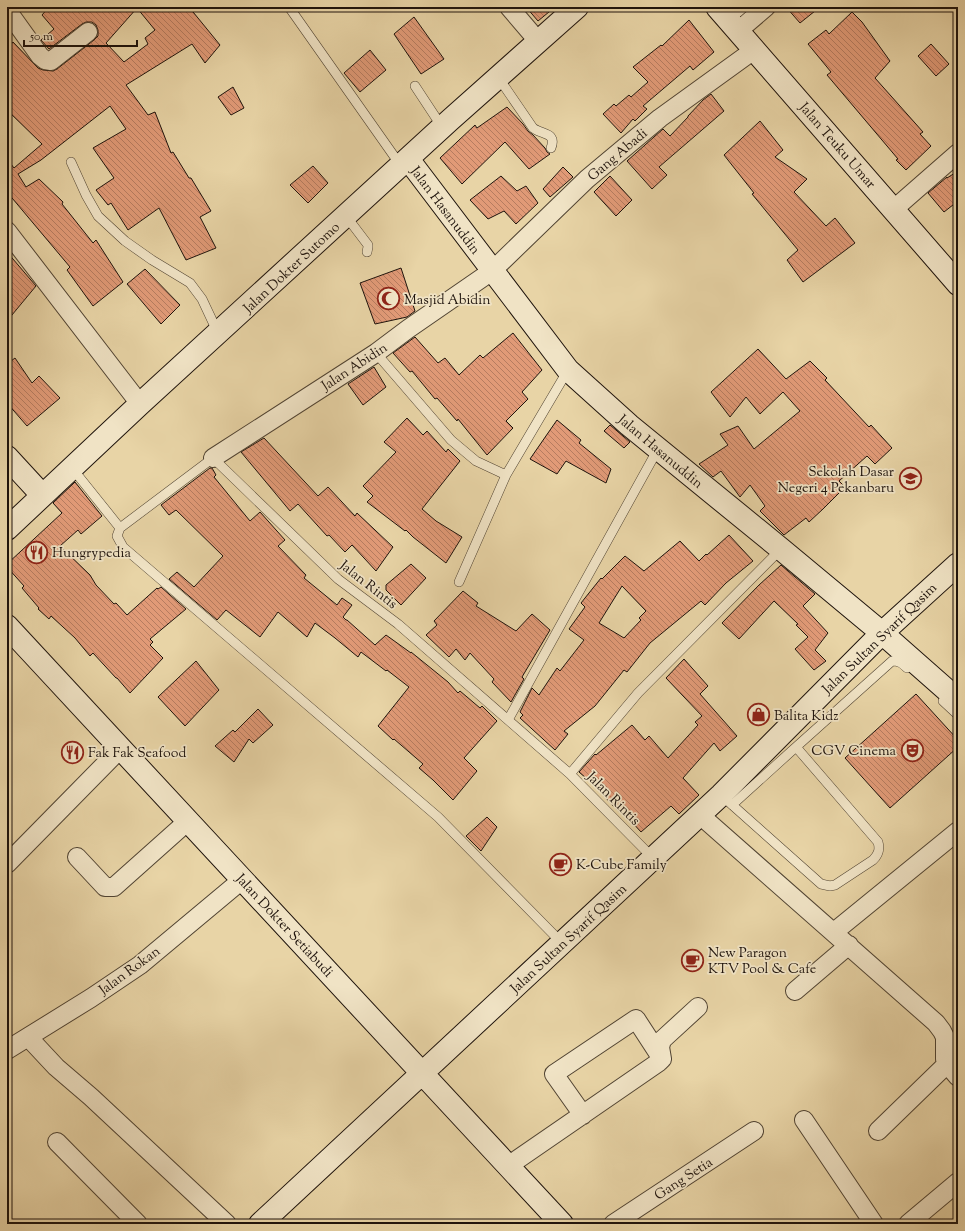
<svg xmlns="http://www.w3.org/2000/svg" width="965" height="1231" font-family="'Sorts Mill Goudy',serif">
<defs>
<pattern id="building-back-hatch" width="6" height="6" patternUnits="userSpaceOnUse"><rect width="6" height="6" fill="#e19a77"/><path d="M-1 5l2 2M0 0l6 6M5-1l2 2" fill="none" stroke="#b67c60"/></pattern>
</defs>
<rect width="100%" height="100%" fill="#e8d4a6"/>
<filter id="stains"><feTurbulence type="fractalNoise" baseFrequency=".005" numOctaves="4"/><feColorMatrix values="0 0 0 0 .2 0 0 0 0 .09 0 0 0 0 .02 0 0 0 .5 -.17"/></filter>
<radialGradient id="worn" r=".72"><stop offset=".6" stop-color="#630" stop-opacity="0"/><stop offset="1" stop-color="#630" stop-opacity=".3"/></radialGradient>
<path fill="url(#building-back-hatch)" stroke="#1e130c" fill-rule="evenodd" d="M 49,7 L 189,7 L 220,45 L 205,63 L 192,44 L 126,85 L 148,115 L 155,112 L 171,153 L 173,152 L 189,178 L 191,178 L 211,211 L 200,217 L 216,248 L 186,260 L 159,208 L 128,230 L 111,203 L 108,205 L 96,190 L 114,178 L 93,148 L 126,129 L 110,106 L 41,160 L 18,174 L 26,187 L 39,179 L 63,202 L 62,204 L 93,243 L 96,240 L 123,282 L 93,306 L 67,270 L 70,267 L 7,192 L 7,159 L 14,168 L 42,144 L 7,110 L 7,49 L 13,42 L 38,68 L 43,70 L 53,71 L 57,69 L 94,40 L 98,36 L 98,30 L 96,25 L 92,22 L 86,22 L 82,24 L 49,49 L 41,40 L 54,29 L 42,15 ZM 137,8 L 155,30 L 145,38 L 148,44 L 124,62 L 106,43 Z
M 526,7 L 555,7 L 538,21 Z
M 786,7 L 820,7 L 800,23 Z
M 852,12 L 862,22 L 890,61 L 875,78 L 923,132 L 920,134 L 931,146 L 906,170 L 896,160 L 898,159 L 827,75 L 831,72 L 808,44 L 826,30 L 829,34 Z
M 414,17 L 444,59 L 421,74 L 394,34 Z
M 689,20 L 714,52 L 693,70 L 690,66 L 643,106 L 647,109 L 635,121 L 633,119 L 621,133 L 603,114 L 614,104 L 616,106 L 629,95 L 631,97 L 648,82 L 633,67 L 661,45 L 662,46 Z
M 931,44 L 949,64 L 936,76 L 918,56 Z
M 370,50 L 386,70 L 360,92 L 344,73 Z
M 233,87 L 244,108 L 231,115 L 218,97 Z
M 711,94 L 724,111 L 659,167 L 667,175 L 652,189 L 627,161 L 663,129 L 670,136 L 688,117 L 688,116 L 703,100 Z
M 507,107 L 523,124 L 528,131 L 533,135 L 545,148 L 547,152 L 550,154 L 529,169 L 505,142 L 462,184 L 440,158 L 475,125 L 477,128 Z
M 760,121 L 783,150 L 775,157 L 807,179 L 794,192 L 826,226 L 835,218 L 855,243 L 803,282 L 787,260 L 798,250 L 752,194 L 754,193 L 724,155 Z
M 313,166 L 328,183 L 308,203 L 290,185 Z
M 563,167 L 573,177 L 550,197 L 543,189 Z
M 958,171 L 958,201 L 944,212 L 928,193 L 947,177 L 947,178 Z
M 501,176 L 517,191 L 526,186 L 538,203 L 516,224 L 504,211 L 488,219 L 470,200 Z
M 610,176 L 632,200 L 616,216 L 594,192 Z
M 7,252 L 36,286 L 7,321 Z
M 401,268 L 415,311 L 407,317 L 375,324 L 360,283 Z
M 145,269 L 180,305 L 161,324 L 127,284 Z
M 513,333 L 542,370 L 522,392 L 528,399 L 506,421 L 513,428 L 487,455 L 458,419 L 457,421 L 437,398 L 435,399 L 412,371 L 410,372 L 393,353 L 415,337 L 438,363 L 445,358 L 459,375 L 480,355 L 483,358 Z
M 758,349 L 786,379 L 810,361 L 827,378 L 825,380 L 869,427 L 871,425 L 892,448 L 875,464 L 867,456 L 839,481 L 845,487 L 823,509 L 809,522 L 806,518 L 784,535 L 760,511 L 765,506 L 750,485 L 740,497 L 721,471 L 713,477 L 699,464 L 728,445 L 720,434 L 738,426 L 754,449 L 800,411 L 783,392 L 760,414 L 746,397 L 730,417 L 711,392 Z
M 15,358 L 32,383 L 39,376 L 60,398 L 27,426 L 7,403 L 7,364 Z
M 374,367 L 386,387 L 363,405 L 348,384 Z
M 407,418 L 423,435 L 427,431 L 446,452 L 448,449 L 460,461 L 422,509 L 436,521 L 462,537 L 446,563 L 413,537 L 406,530 L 405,531 L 367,502 L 373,496 L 363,486 L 396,452 L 384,442 Z
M 557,420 L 581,440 L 579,443 L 611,469 L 606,483 L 566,461 L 557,474 L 530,459 Z
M 610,425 L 630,442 L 624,448 L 604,431 Z
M 264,438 L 318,496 L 328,487 L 355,516 L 357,513 L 393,547 L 376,571 L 352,545 L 345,552 L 329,535 L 327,536 L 298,504 L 290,511 L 241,452 Z
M 210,468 L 212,468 L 216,475 L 214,477 L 250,521 L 260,512 L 285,540 L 278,546 L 306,575 L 304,578 L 337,605 L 342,598 L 352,605 L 343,617 L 346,620 L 347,620 L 375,645 L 386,635 L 411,653 L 411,652 L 448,682 L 458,693 L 460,691 L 480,708 L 482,706 L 497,721 L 464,758 L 477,771 L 453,800 L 433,780 L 419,768 L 423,764 L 394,739 L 393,740 L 378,726 L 409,687 L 387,670 L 386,671 L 361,652 L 358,657 L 335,638 L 315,623 L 307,637 L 278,612 L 260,637 L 226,610 L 217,620 L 169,579 L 177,572 L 194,587 L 223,556 L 176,510 L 169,515 L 161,505 Z
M 75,482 L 102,516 L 81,534 L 78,530 L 60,546 L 90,575 L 96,585 L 114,604 L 116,603 L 127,615 L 157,588 L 158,589 L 161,587 L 186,609 L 150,639 L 153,642 L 150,645 L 163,658 L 130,693 L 117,678 L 116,678 L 93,653 L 90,656 L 75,638 L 51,616 L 49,619 L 38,609 L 39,608 L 22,588 L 24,586 L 7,567 L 7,564 L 62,513 L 53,503 Z
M 729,535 L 753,561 L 726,583 L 705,605 L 701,601 L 650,643 L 627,672 L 624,670 L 595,706 L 564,731 L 568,734 L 555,750 L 520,718 L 523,715 L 520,712 L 532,688 L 539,695 L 557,668 L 560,671 L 584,640 L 569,629 L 585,607 L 581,603 L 601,578 L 602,579 L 625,556 L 644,571 L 680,541 L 699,561 L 706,554 L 707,555 ZM 622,586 L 646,611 L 639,618 L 641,620 L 624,638 L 599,623 Z
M 411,564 L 426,578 L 401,605 L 386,590 L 386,585 Z
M 781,565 L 815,594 L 803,606 L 828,633 L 815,650 L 826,661 L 814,670 L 795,649 L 808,637 L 796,625 L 798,624 L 774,601 L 739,639 L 722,623 L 759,585 Z
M 463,591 L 478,603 L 476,606 L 516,631 L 532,614 L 550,630 L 522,677 L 524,679 L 511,702 L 492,682 L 494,679 L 470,653 L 465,660 L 456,649 L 449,657 L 426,635 L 437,625 L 434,621 Z
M 684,659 L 708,686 L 700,694 L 737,736 L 720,751 L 714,743 L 683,778 L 699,795 L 679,814 L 671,806 L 641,832 L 621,810 L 619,812 L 601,793 L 602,792 L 579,772 L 595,754 L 596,755 L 632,725 L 645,740 L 649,736 L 668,758 L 698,725 L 695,722 L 702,716 L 666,678 Z
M 196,661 L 219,690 L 185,726 L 158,697 Z
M 916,694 L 958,740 L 958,747 L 890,808 L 845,758 Z
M 258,709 L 273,725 L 253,743 L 249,739 L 234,762 L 215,746 L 233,730 L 235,732 Z
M 487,817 L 497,827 L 481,851 L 466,836 Z"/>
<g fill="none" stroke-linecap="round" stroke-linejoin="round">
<defs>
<path id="lane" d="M 289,7 L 401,166
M 728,21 L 744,7
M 498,77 L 533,128 C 542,135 557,132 551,148
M 415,86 L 442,127
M 71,162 L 86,195 L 98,216 L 125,241 L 152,260 L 190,283 L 202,299 L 218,333
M 346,216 L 368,245 L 368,247 L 367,252
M 376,353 L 451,440 L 476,461 L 506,475
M 72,468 L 120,528 L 213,458 L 338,579 L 398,624 L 570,774 L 653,858
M 120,528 L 117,536 L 123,547 L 438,817 L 562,943
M 459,582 L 506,475 L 568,370
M 943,701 L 958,715
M 508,720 L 658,449
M 570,774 L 638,693 L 781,549
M 721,795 L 821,884 L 830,886 L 835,885 L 873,860 C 879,854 880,849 878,842 L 796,747 L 892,661 C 899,661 902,663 907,668
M 732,805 L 796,747"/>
<path id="street" d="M 509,7 L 538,41
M 7,10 L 40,56 L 45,60 L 51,61 L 88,32
M 738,31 L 766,7
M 894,209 L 958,153
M 7,231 L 140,404
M 213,458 L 376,353 L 408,329 L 492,271 L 587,179 L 660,118 L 754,50
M 700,815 L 936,1023 L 942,1031 L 945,1037 L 945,1059 L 947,1064 L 958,1077
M 77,857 L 105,887 L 114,887 L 188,821
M 7,864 L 121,748
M 834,932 L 958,831
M 795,991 L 849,945
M 28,1037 L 56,1067 L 91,1097 L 227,1224
M 7,1050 L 91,998 L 140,965 L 243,879
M 583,1115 L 554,1074 L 636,1019 L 662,1059
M 804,1120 L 874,1224
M 878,1131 L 947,1064
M 57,1142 L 138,1224
M 508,1166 L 659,1062 L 662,1059 L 660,1047 L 662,1040 L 698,1007
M 613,1224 L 754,1131
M 908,1224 L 958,1182"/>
<path id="secondary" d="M 717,7 L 958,284
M 408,159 L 568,370 L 629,425 L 781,549 L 882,633 L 958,700
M 7,457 L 42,495
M 7,529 L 140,404 L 450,120 L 577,7
M 7,626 L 562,1224
M 260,1224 L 721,795 L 882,633 L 958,564"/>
</defs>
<use href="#lane" stroke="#504332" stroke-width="10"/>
<use href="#street" stroke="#504332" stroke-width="20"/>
<use href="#secondary" stroke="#1e130c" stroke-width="24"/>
<use href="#lane" stroke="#f0e3c5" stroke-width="9"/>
<use href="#street" stroke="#f0e3c5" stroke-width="18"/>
<use href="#secondary" stroke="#f0e3c5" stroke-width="22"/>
</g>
<defs>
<symbol id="mosque-ring" viewBox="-11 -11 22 22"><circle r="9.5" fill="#f0e3c5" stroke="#8f2418" stroke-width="1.5"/><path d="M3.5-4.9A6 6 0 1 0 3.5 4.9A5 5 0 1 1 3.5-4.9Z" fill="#8f2418"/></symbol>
<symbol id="school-ring" viewBox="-11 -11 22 22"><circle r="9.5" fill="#f0e3c5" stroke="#8f2418" stroke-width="1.5"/><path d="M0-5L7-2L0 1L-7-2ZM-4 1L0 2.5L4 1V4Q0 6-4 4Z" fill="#8f2418"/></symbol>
<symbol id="restaurant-ring" viewBox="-11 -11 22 22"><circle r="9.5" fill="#f0e3c5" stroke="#8f2418" stroke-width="1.5"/><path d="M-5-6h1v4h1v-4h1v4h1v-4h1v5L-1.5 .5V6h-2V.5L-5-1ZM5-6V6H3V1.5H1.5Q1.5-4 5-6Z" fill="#8f2418"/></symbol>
<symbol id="shop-ring" viewBox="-11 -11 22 22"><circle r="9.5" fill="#f0e3c5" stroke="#8f2418" stroke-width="1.5"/><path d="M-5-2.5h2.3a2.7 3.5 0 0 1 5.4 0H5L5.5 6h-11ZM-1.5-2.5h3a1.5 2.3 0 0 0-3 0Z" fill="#8f2418"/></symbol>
<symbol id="theatre-ring" viewBox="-11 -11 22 22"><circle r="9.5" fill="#f0e3c5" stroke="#8f2418" stroke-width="1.5"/><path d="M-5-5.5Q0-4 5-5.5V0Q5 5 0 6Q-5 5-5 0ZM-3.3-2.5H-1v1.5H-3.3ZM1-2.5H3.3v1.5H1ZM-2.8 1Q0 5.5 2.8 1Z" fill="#8f2418"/></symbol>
<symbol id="cafe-ring" viewBox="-11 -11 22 22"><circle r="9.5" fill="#f0e3c5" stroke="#8f2418" stroke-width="1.5"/><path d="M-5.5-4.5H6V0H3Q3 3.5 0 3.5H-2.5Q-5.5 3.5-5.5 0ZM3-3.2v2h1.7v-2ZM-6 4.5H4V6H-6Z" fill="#8f2418"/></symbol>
</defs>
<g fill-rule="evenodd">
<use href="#mosque-ring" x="376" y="286" width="25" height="25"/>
<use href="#school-ring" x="898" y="466" width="25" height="25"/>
<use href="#restaurant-ring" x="24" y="540" width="25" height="25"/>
<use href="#shop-ring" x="746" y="702" width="25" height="25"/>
<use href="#theatre-ring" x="900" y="738" width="25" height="25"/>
<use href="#restaurant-ring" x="60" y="740" width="25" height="25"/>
<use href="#cafe-ring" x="548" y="852" width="25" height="25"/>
<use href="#cafe-ring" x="680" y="948" width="25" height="25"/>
</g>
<g text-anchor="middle" stroke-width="3.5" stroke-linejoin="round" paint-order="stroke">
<g font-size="14" fill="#1e130c" stroke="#f0e3c5">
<text transform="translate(838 145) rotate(49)" y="5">Jalan Teuku Umar</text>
<text transform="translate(617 154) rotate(-40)" y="5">Gang Abadi</text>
<text transform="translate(446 210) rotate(53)" y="5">Jalan Hasanuddin</text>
<text transform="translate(291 267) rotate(-43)" y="5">Jalan Dokter Sutomo</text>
<text transform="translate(354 366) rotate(-33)" y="5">Jalan Abidin</text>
<text transform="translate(661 451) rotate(40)" y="5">Jalan Hasanuddin</text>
<text transform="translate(369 584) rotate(38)" y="5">Jalan Rintis</text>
<text transform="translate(879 638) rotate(-44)" y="5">Jalan Sultan Syarif Qasim</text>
<text transform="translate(614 798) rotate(45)" y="5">Jalan Rintis</text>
<text transform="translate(285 925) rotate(47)" y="5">Jalan Dokter Setiabudi</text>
<text transform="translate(568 938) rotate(-43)" y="5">Jalan Sultan Syarif Qasim</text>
<text transform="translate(129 970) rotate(-36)" y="5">Jalan Rokan</text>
<text transform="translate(683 1178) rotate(-33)" y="5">Gang Setia</text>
</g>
<g font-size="14" fill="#1e130c" stroke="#f0e3c5" text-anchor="start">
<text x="404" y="304">Masjid Abidin</text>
<text x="894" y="476" text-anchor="end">Sekolah Dasar<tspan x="894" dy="16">Negeri 4 Pekanbaru</tspan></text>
<text x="52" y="557">Hungrypedia</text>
<text x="774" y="720">Balita Kidz</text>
<text x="896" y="755" text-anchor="end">CGV Cinema</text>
<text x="88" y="757">Fak Fak Seafood</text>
<text x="576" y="869">K-Cube Family</text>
<text x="708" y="957">New Paragon<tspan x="708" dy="16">KTV Pool &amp; Cafe</tspan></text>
</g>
</g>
<rect width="965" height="1231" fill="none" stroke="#e8d4a6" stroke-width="24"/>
<rect x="8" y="8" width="949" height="1215" fill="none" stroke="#1e130c" stroke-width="2"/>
<rect x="12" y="12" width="941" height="1207" fill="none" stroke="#1e130c"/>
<path d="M24 40v6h113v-6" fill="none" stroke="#1e130c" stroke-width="2"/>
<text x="30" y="40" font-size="12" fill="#1e130c" stroke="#f0e3c5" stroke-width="3" paint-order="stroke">50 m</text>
<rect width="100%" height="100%" filter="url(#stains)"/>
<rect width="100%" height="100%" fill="url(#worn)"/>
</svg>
